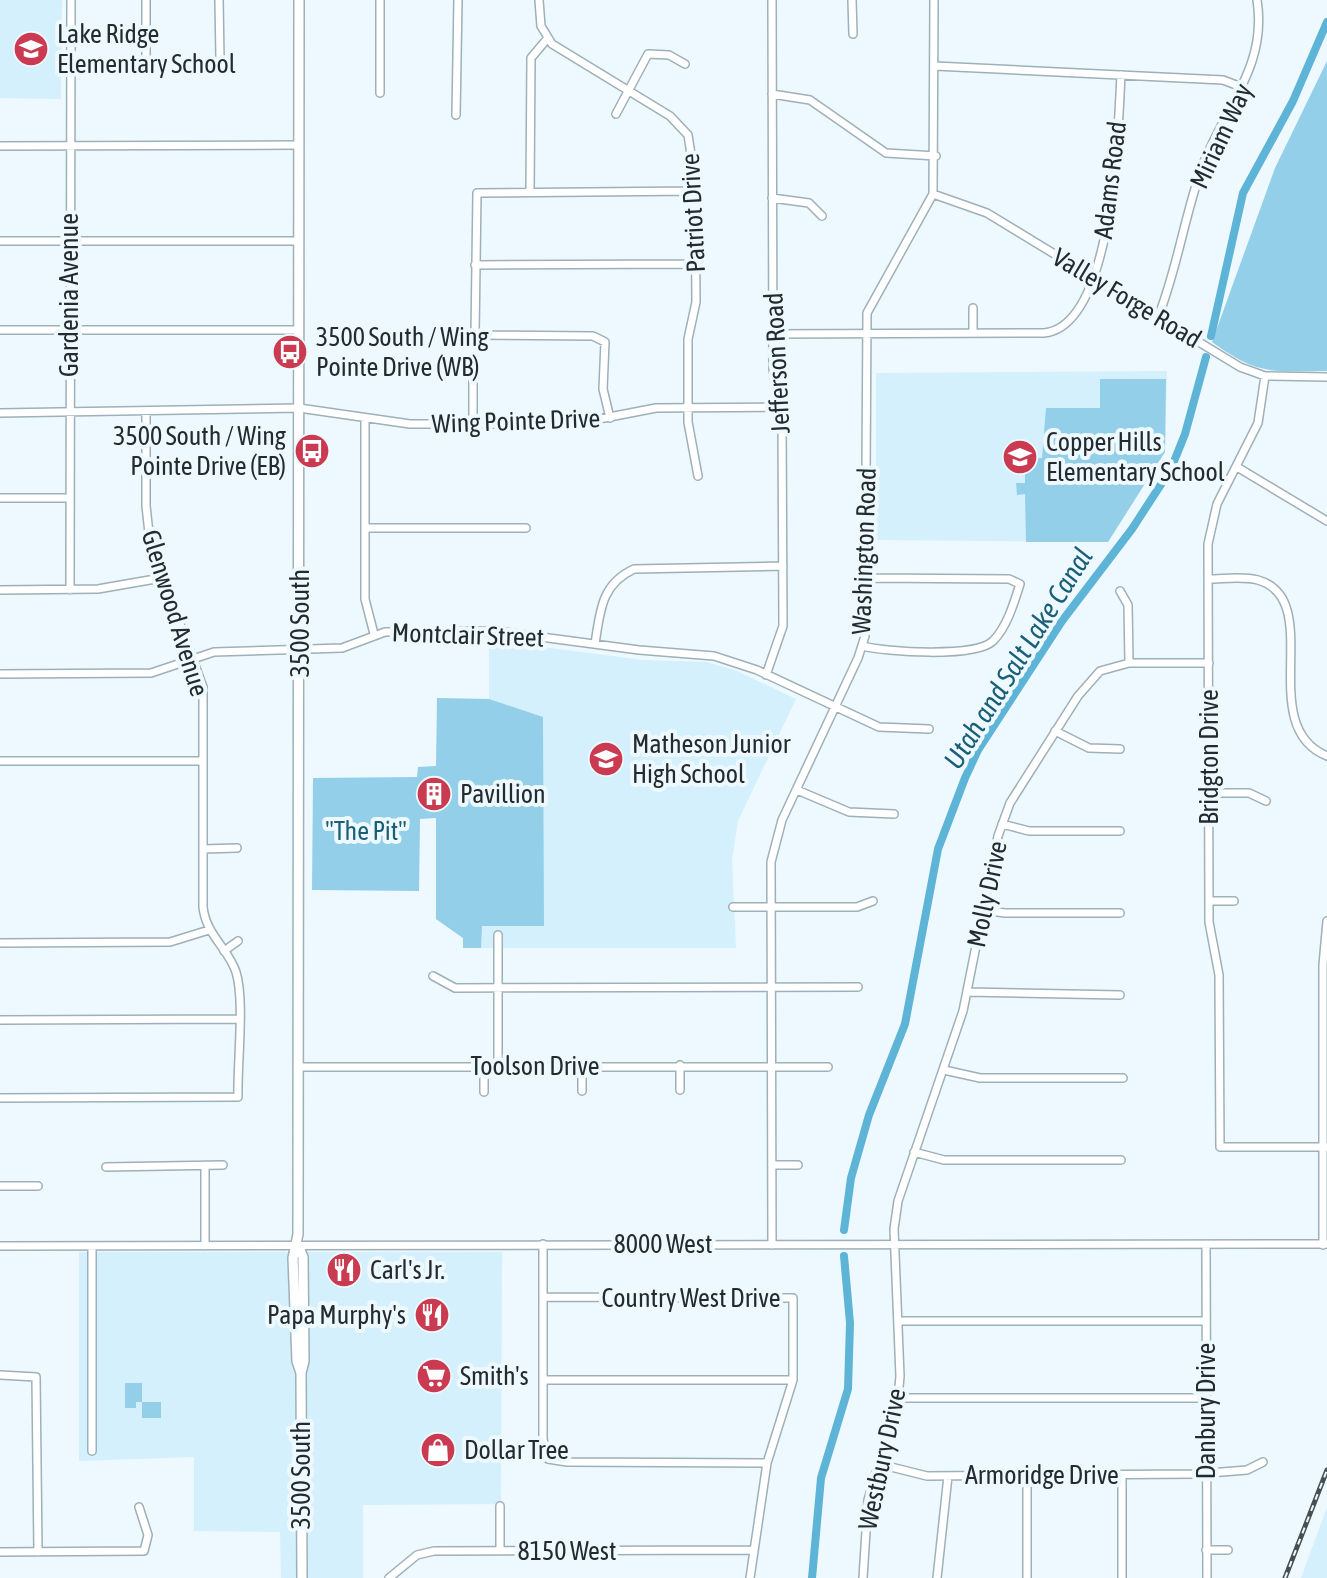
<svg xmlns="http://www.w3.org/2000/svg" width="1327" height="1578" font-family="'Asap Condensed',sans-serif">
<rect width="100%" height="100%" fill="#edf9fe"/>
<path fill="#d4f0fc" d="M 0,0 L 62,0 L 61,99 L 0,98 Z
M 1167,371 L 1165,452 L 1108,542 L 876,540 L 876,373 Z
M 489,640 L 643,660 L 706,662 L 735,670 L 796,699 L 738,821 L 732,860 L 736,948 L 463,948 L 463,938 L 436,919 L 445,699 L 489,699 Z
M 79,1252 L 502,1252 L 501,1504 L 363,1505 L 363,1578 L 281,1578 L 280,1532 L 194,1531 L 194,1457 L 79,1461 Z
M 1327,1507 L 1327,1578 L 1301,1578 Z"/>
<path fill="#93cfe8" d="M 1327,61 L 1327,371 C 1271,371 1259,376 1212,342 L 1275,168 Z
M 1100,379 L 1166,379 L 1165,452 L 1108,542 L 1026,542 L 1025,494 L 1017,495 L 1016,483 L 1025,483 L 1025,459 L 1042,458 L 1046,408 L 1100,408 Z
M 437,698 L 489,699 L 543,717 L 544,926 L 482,926 L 481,948 L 463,948 L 463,938 L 436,919 L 436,818 L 420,819 L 419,891 L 312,890 L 313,778 L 417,777 L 418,767 L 436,766 Z
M 125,1383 L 142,1383 L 142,1402 L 161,1402 L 161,1418 L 142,1418 L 142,1402 L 136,1402 L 136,1408 L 125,1408 Z"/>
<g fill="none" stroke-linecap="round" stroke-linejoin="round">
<path stroke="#5db4d6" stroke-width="8" d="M 1211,336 L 1243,193 L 1293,101 L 1327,22
M 844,1230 L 851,1178 L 869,1115 L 905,1024 L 938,849 L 965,778 L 978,750 L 1062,621 L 1132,529 L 1171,469 L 1185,434 L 1206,357
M 812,1578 L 821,1478 L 848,1389 L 850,1323 L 844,1256"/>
<defs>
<path id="minor" d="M 219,0 L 220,59
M 539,0 L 541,26 L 552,44 L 670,116 L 688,135 L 695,180 L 696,302 L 688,339 L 688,422 L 698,476
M 852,0 L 853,34
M 146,59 L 146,0
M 935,66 L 1223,80 L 1244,88
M 380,93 L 380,0
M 772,94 L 810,100 L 886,153 L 936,156
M 616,114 L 648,54 L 669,55 L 685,64
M 456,115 L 458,0
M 0,146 L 299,145
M 530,191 L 531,58 L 547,39
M 933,194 L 987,213 L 1240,367 L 1265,376 L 1327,377
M 772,198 L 809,203 L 822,216
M 0,241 L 299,241
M 475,265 L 696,264
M 973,308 L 973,333
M 1158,317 C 1177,270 1184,218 1201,170 C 1222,110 1268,68 1257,0
M 0,330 L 299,330
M 772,334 L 1044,333 C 1114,326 1118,129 1121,75
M 473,375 L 473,424
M 1265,376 L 1258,423 L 1217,504 L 1208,544 L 1209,922 L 1219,975 L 1220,1147 L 1327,1147
M 0,413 L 299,408 L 410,424 L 573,424 L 656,408 L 782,407
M 610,418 L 603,389 L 605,342 L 593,336 L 475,335 L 477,193 L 696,191
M 365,419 L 365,599 L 374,634
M 1237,467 L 1327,521
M 0,498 L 70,498
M 365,528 L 526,528
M 1208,579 C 1224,579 1243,576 1258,580 C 1327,600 1253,726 1327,756
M 0,590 L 98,589 L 161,578
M 70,590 L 71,0
M 1120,591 L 1128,605 L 1129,663
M 595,644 C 600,612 601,584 634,569 L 783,566
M 862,646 C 886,652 975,658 993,641 C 1007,627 1014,603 1020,584 L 1009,579 L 867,578
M 0,674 L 151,673 L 214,652 L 342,648 L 385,632 L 496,631 L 639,650 L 714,656 L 757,670 L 879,727 L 929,729
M 766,675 L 783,626 L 782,422 L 773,369 L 772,0
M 1055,731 L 1089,748 L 1120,749
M 0,761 L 203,761
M 797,790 L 849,812 L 894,814
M 1209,793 L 1249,793 L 1266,801
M 1002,824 L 1029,831 L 1120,831
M 203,849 L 237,848
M 1209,901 L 1234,901
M 733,907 L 857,907 L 873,901
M 983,910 L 1005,913 L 1120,913
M 498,935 L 498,1066
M 0,943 L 170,942 L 209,930
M 224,951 L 238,941
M 433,976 L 455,988 L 858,987
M 967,992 L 1120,995
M 0,1020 L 238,1019
M 680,1065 L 680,1090
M 484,1066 L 484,1092
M 582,1066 L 582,1091
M 299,1067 L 828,1067
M 944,1070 L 980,1078 L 1123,1078
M 0,1098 L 238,1097 C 237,1064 245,1001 236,972 C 228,948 206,935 203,907 L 203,687 L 150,542 L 146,506 L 146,412
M 914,1152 L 944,1160 L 1121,1160
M 772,1165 L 798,1165
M 205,1166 L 205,1246
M 106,1167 L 223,1165
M 0,1186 L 38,1186
M 543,1244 L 543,1439 L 548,1459 L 567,1462 L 767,1463
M 772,1245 L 771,862 L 782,820 L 858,658 L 865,636 L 867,313 L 933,194 L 934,0
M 1206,1245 L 1207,1578
M 1323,1245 L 1323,965 L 1327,921
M 0,1246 L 1327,1244
M 92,1246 L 92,1451
M 543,1297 L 793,1298 L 793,1380 L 767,1463 L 750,1578
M 900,1321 L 1206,1321
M 0,1375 L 36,1377 L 38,1552
M 544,1380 L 793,1380
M 898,1398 L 1206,1398
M 879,1464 L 927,1476 L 1197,1474 L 1247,1470 L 1263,1462
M 1027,1475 L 1027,1578
M 1206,1550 L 1228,1550
M 500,1551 L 500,1506
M 0,1552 L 144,1551 L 148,1535 L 139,1507
M 389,1578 L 417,1555 L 434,1551 L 754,1550
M 863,1578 L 868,1500 L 898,1398 L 900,1376 L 894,1229 L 898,1201 L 963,1011 L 998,836 L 1010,803 L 1078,696 L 1100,671 L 1129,663 L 1209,663
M 937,1578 L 948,1476
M 1122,1578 L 1122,1475"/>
<path id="major" d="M 299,0 L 298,1234 L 293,1258 L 297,1361 L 301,1373
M 298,1245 L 303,1257 L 304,1361 L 301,1373 L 302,1578"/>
</defs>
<use href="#minor" stroke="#9eb0b8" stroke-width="10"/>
<use href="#major" stroke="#9eb0b8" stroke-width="12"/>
<use href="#minor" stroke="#fff" stroke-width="7"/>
<use href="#major" stroke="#fff" stroke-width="9"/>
<defs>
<path id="rail" d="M 1285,1578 L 1327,1470"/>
</defs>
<use href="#rail" stroke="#474f53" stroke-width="5"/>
<use href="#rail" stroke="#edf9fe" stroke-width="2" stroke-dasharray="6" stroke-linecap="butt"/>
</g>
<defs>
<symbol id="school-disc" viewBox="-11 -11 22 22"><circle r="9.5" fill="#ca3a50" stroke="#edf9fe"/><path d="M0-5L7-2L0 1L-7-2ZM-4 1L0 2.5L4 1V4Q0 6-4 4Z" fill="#fff"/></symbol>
<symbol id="bus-disc" viewBox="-11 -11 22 22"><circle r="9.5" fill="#ca3a50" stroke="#edf9fe"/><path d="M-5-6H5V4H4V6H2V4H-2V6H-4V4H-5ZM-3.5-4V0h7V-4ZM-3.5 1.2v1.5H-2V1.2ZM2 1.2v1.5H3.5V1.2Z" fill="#fff"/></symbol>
<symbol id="building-disc" viewBox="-11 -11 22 22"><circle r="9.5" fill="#ca3a50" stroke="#edf9fe"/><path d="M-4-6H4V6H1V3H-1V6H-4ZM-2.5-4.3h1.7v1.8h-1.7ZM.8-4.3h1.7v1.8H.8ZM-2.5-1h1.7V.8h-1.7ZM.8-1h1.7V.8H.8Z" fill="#fff"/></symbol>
<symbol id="restaurant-disc" viewBox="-11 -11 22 22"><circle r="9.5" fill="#ca3a50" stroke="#edf9fe"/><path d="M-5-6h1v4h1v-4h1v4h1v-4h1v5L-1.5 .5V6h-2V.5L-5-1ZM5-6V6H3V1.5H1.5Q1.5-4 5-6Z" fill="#fff"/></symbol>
<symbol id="supermarket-disc" viewBox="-11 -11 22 22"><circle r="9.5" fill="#ca3a50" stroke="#edf9fe"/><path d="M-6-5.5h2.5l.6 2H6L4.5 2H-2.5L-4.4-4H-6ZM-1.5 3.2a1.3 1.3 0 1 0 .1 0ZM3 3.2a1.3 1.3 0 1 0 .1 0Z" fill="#fff"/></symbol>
<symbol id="shop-disc" viewBox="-11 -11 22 22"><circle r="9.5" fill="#ca3a50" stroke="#edf9fe"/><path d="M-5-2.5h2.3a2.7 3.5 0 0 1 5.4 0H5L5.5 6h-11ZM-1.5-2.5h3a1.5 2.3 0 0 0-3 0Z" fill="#fff"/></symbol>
</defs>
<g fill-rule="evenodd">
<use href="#school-disc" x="11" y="29" width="40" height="40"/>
<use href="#bus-disc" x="270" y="332" width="40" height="40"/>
<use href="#bus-disc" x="292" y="431" width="40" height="40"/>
<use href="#school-disc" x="1000" y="437" width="40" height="40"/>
<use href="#school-disc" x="586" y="739" width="40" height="40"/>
<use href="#building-disc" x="414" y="774" width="40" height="40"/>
<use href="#restaurant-disc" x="324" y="1250" width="40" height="40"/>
<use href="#restaurant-disc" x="412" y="1295" width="40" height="40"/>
<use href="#supermarket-disc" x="414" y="1356" width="40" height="40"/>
<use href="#shop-disc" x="418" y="1430" width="40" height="40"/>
</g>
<g text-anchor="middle" stroke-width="8" stroke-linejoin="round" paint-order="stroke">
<g font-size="26" fill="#242b2f" stroke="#edf9fe" text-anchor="start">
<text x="57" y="43">Lake Ridge<tspan x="57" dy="30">Elementary School</tspan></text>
<text x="316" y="346">3500 South / Wing<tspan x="316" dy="30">Pointe Drive (WB)</tspan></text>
<text x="286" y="445" text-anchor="end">3500 South / Wing<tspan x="286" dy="30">Pointe Drive (EB)</tspan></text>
<text x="1046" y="451">Copper Hills<tspan x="1046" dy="30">Elementary School</tspan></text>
<text x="632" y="753">Matheson Junior<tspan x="632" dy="30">High School</tspan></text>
<text x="460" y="803">Pavillion</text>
<text x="370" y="1279">Carl's Jr.</text>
<text x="406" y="1324" text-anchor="end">Papa Murphy's</text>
<text x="460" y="1385">Smith's</text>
<text x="464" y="1459">Dollar Tree</text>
</g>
<g font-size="26" fill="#242b2f" stroke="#edf9fe">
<text transform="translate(1221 136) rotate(-65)" y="9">Miriam Way</text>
<text transform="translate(1110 180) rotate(-83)" y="9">Adams Road</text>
<text transform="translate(693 213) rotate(-93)" y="9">Patriot Drive</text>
<text transform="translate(69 295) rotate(-90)" y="9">Gardenia Avenue</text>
<text transform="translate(1127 298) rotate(31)" y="9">Valley Forge Road</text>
<text transform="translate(777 363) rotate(-93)" y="9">Jefferson Road</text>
<text transform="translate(516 421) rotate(-2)" y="9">Wing Pointe Drive</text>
<text transform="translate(864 551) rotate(-88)" y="9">Washington Road</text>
<text transform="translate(175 613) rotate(73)" y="9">Glenwood Avenue</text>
<text transform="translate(300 623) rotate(-90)" y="9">3500 South</text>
<text transform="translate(468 635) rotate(2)" y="9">Montclair Street</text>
<text transform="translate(1209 757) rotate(-90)" y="9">Bridgton Drive</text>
<text transform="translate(987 894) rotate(-78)" y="9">Molly Drive</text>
<text x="535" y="1075">Toolson Drive</text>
<text x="663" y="1253">8000 West</text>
<text x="691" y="1307">Country West Drive</text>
<text transform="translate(1206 1411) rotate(-90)" y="9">Danbury Drive</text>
<text transform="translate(882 1459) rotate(-78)" y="9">Westbury Drive</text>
<text transform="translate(301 1475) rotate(-90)" y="9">3500 South</text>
<text x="1042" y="1484">Armoridge Drive</text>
<text x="567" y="1560">8150 West</text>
</g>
<g font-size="26" fill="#1b5f77" stroke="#edf9fe">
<text x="366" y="840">"The Pit"</text>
</g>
<g font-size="28" font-style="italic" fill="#1a5e77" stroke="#edf9fe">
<text transform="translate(1018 658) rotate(-58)" y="10">Utah and Salt Lake Canal</text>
</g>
</g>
</svg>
